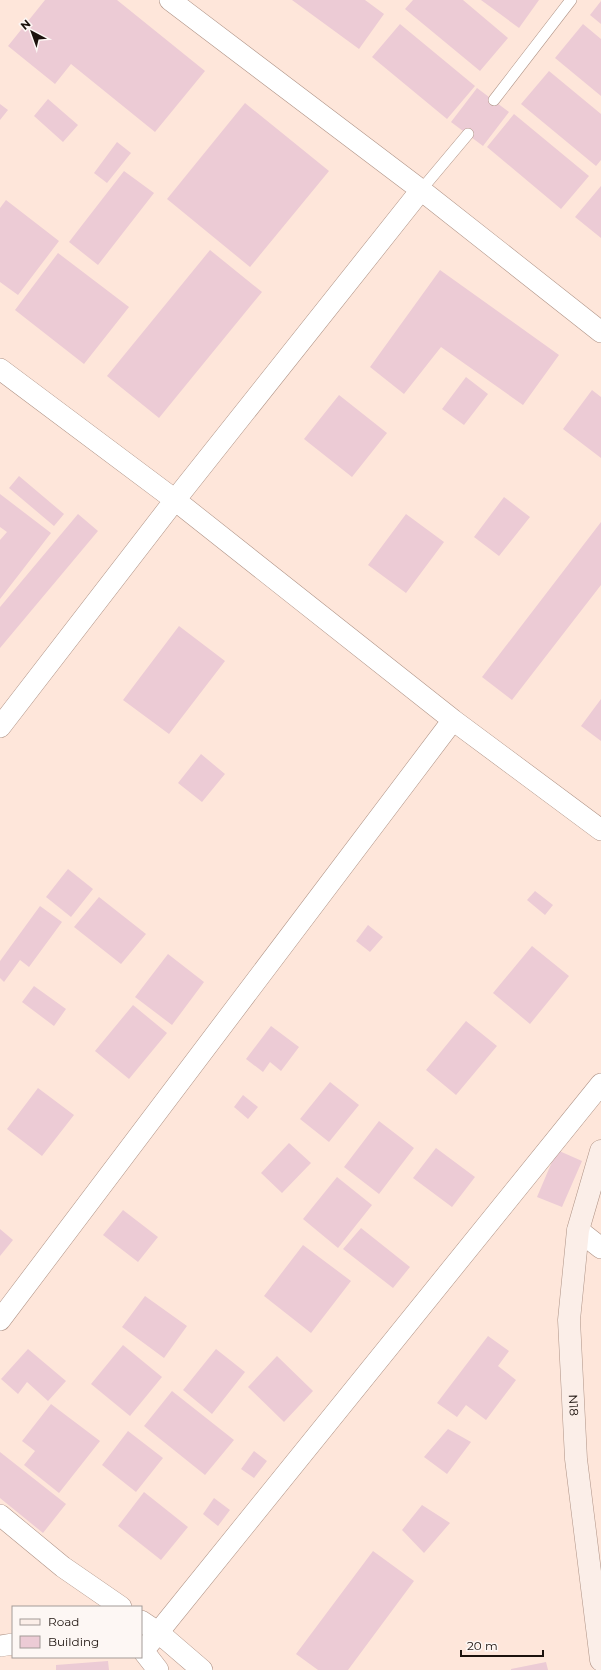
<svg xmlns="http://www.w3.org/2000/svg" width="601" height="1670" font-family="Montserrat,sans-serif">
<rect width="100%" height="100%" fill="#fee6da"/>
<path fill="#eccbd5" d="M 45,0 L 117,0 L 205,71 L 155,132 L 71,64 L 55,84 L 8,46 Z
M 292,0 L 365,0 L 384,14 L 359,49 Z
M 413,0 L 463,0 L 508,38 L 480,71 L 405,9 Z
M 481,0 L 539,0 L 519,28 Z
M 601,1 L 601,24 L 590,15 Z
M 400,24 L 475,86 L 447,119 L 372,57 Z
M 583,24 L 601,39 L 601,96 L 555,58 Z
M 549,71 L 601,114 L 601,160 L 596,166 L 521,104 Z
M 477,88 L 509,112 L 483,146 L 451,122 Z
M 48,99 L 78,125 L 63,142 L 34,116 Z
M 245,103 L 329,171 L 250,267 L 167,199 Z
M 0,104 L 8,110 L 0,120 Z
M 514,114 L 589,176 L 561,209 L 487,147 Z
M 117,142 L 131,153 L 107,183 L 94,173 Z
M 124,171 L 154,193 L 98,265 L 69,242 Z
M 601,186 L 601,238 L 575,217 Z
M 6,200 L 59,241 L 18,295 L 0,282 L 0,208 Z
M 210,250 L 262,292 L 159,418 L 107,376 Z
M 58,253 L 129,307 L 84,364 L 15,310 Z
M 440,270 L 559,355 L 523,405 L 441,347 L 404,394 L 370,367 Z
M 466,377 L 488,394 L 464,425 L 442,409 Z
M 592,390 L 601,397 L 601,458 L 563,429 Z
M 339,395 L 387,433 L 352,477 L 304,439 Z
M 19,476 L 64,514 L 54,526 L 9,488 Z
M 0,494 L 51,533 L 0,599 L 0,540 L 7,532 L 0,527 Z
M 504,497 L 530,517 L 499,556 L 474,537 Z
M 78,514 L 98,531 L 0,648 L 0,607 Z
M 406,514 L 444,542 L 406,593 L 368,565 Z
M 601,522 L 601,585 L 512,700 L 482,677 Z
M 179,626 L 225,661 L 169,734 L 123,700 Z
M 601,699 L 601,741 L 581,726 Z
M 201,754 L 225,774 L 202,802 L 178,783 Z
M 68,869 L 93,889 L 71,917 L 46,897 Z
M 535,891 L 553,905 L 545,915 L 527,900 Z
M 99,897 L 146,934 L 121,964 L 74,927 Z
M 40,906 L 62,922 L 29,967 L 20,960 L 4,982 L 0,978 L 0,961 Z
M 368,925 L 383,937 L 370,952 L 356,941 Z
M 532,946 L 569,976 L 530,1024 L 493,993 Z
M 168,954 L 204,982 L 172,1025 L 135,997 Z
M 34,986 L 66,1009 L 54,1026 L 22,1002 Z
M 133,1005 L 167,1033 L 129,1079 L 95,1051 Z
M 466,1021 L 497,1046 L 456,1095 L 426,1070 Z
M 271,1026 L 299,1047 L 281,1071 L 270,1062 L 263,1072 L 246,1059 Z
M 330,1082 L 359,1105 L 329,1142 L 300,1119 Z
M 38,1088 L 74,1115 L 42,1156 L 7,1129 Z
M 243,1095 L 258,1107 L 248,1119 L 234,1107 Z
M 379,1121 L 414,1148 L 379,1194 L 344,1167 Z
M 289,1143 L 311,1163 L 282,1193 L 261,1173 Z
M 436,1148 L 475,1177 L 452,1207 L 413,1178 Z
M 557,1150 L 582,1161 L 562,1207 L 537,1197 Z
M 337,1177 L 372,1205 L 338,1248 L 303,1219 Z
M 123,1210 L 158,1237 L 138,1262 L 103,1235 Z
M 361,1228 L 410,1267 L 393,1288 L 343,1249 Z
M 0,1229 L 13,1240 L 0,1256 Z
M 303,1245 L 351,1281 L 311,1333 L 264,1296 Z
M 145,1296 L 187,1326 L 164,1358 L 122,1327 Z
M 488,1336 L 509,1351 L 498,1366 L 516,1380 L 486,1420 L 466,1405 L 457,1417 L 437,1403 Z
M 123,1345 L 162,1377 L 130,1416 L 91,1384 Z
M 28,1349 L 66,1381 L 48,1401 L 27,1382 L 18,1394 L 1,1379 Z
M 216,1349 L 245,1372 L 212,1414 L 183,1390 Z
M 277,1356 L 313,1391 L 284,1422 L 248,1387 Z
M 172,1391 L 234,1440 L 205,1475 L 144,1426 Z
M 51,1404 L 100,1441 L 59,1493 L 24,1465 L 35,1451 L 22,1441 Z
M 448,1429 L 471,1442 L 447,1474 L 424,1457 Z
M 128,1431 L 163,1458 L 136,1492 L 102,1465 Z
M 254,1451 L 267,1461 L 254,1478 L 241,1469 Z
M 0,1452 L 66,1504 L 43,1533 L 0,1498 Z
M 144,1492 L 188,1527 L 161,1560 L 118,1526 Z
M 214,1498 L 230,1510 L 218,1526 L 203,1514 Z
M 422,1505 L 450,1523 L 424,1553 L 402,1530 Z
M 373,1551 L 414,1581 L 348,1670 L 318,1670 L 296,1654 Z
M 108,1661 L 109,1670 L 56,1670 L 56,1665 Z
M 546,1662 L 548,1670 L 511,1670 L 511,1669 Z"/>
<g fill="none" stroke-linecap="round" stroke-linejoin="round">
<defs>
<path id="lane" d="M 494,100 L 571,0
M 421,190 L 468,134"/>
<path id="street" d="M 170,0 L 421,190 L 601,332
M 0,369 L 175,500 L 453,720 L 601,830
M 0,727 L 175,500 L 421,190
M 578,1230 L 601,1248
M 0,1320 L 453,720
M 0,1515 L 63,1567 L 121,1607
M 141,1621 L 159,1633 L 202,1670
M 0,1646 L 13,1644
M 141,1648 L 158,1670
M 144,1650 L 601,1084"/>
<g id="secondary">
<path id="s1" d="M 601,1151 L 578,1230 L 569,1320 L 576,1459 L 601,1660"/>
</g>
</defs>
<use href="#lane" stroke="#af9386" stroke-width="12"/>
<use href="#street" stroke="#af9386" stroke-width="22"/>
<use href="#secondary" stroke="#af9386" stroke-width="23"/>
<use href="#lane" stroke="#fff" stroke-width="11"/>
<use href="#street" stroke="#fff" stroke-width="21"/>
<use href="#secondary" stroke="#fbeee8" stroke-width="22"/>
</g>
<g text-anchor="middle" stroke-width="3.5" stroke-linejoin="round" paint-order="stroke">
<g font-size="12" fill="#1c120d" stroke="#fdf7f4">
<text dy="4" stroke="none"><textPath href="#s1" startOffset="258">N18</textPath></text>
</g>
</g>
<rect x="12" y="1606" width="130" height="52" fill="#fdf7f4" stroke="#a39b98"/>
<rect x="20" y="1619" width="20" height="6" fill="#fbeee8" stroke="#a39b98"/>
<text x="48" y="1626" font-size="12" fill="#1c120d">Road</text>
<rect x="20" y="1636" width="20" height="12" fill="#eccbd5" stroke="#a39b98"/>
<text x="48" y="1646" font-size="12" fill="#1c120d">Building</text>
<g transform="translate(32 32) rotate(319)" stroke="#fdf7f4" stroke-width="3" paint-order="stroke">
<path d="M0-3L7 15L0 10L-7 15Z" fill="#1c120d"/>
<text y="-6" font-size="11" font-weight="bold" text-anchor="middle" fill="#1c120d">N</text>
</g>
<path d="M461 1650v6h82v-6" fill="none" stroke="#1c120d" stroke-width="2"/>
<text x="467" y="1650" font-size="12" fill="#1c120d" stroke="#fdf7f4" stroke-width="3" paint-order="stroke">20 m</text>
</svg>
